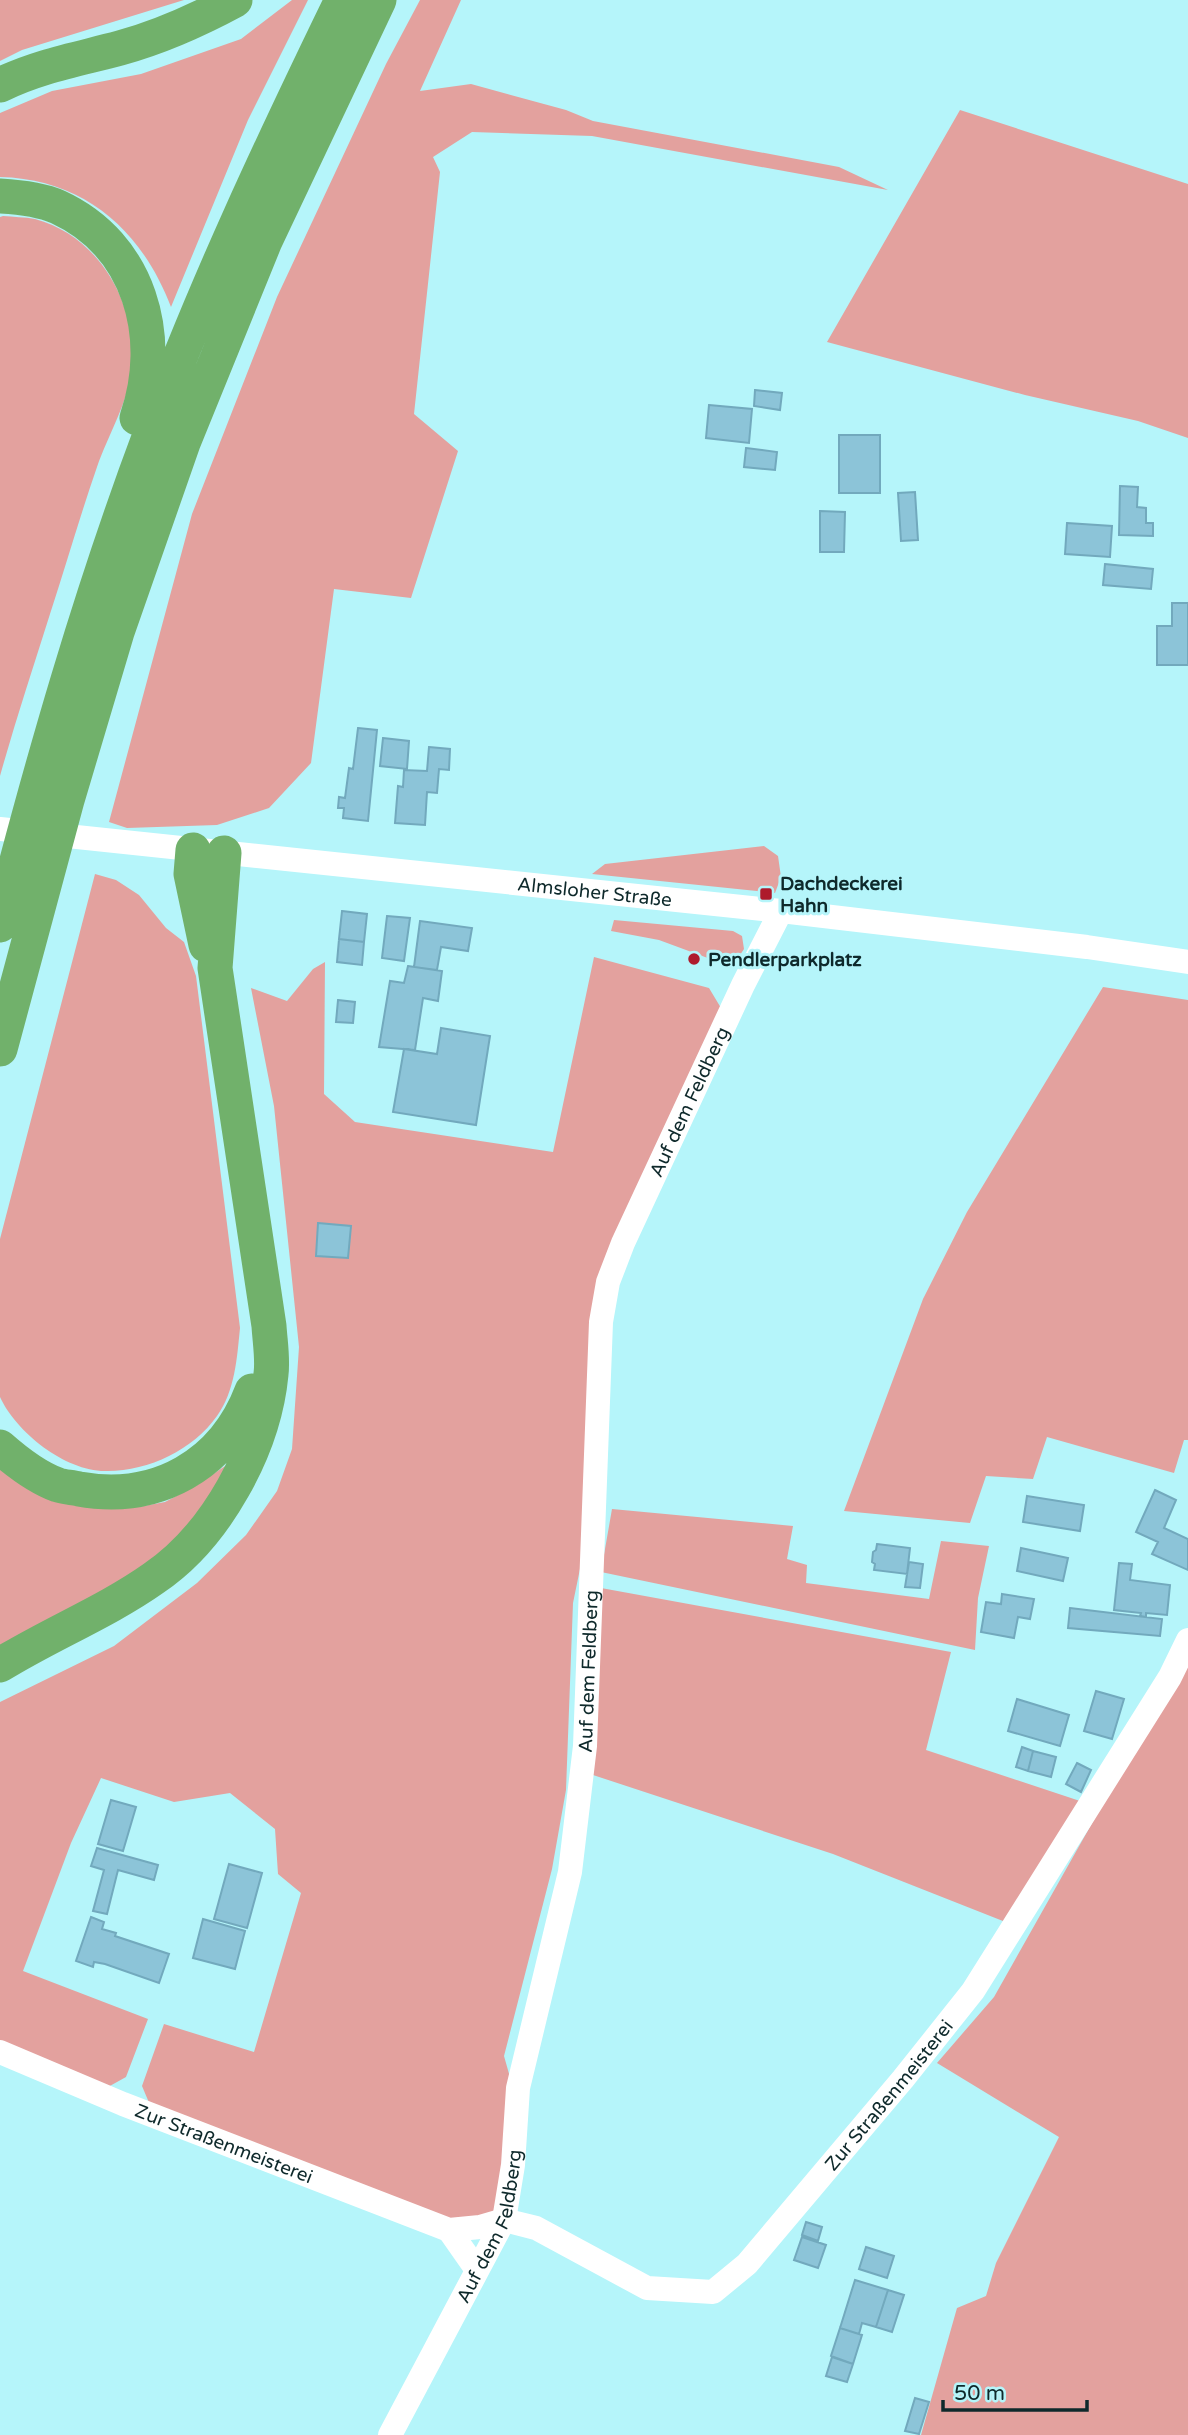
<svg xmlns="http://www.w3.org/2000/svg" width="1188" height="2435" font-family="'Varela Round',sans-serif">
<rect width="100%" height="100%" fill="#b5f5fa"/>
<path fill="#e3a19e" d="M 0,0 L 184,0 L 22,50 L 0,61 Z
M 292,0 L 308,0 L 248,120 L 171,307 C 142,231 85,179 0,177 L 0,113 L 52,91 L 141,74 L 241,39 Z
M 420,0 L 461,0 L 420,91 L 471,84 L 566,110 L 593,121 L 839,167 L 888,190 L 592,136 L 472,132 L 433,157 L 440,172 L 414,414 L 458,451 L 411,598 L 334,589 L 311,763 L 269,808 L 217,825 L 127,828 L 109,822 L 192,514 L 277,297 L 386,64 Z
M 960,110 L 1188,184 L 1188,438 L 1138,421 L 1025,395 L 827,342 Z
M 3,216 C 13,217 25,217 35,219 C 99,236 137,303 132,367 C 129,401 108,435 97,467 C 80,516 66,565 50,614 C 33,668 15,722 0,776 L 0,217 Z
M 764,846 L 778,856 L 781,877 L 775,893 L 592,874 L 605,864 Z
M 95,874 L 116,880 L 139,895 L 166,928 L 184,942 L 196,976 L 240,1328 C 237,1358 235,1391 217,1416 C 193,1450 147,1472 105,1471 C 65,1471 16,1432 0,1397 L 0,1239 Z
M 614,920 L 733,931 L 742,936 L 744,949 L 732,967 L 659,940 L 611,931 Z
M 594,957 L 709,988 L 721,1008 L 602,1276 L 581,1564 L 573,1603 L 566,1790 L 552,1869 L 504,2056 L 513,2088 L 498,2210 L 482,2219 L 442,2221 L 150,2105 L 142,2086 L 164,2024 L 254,2052 L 301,1893 L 278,1874 L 275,1829 L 230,1793 L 174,1802 L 101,1778 L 71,1843 L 23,1971 L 148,2019 L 126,2077 L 108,2087 L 0,2042 L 0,1702 L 114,1646 L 197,1583 L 246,1535 L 277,1491 L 292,1449 L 299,1347 L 274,1106 L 251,988 L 287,1001 L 313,969 L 325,962 L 324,1094 L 355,1122 L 553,1152 Z
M 1103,987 L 1188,1000 L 1188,1440 L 1184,1440 L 1174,1473 L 1047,1437 L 1033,1479 L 986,1476 L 970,1523 L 844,1511 L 923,1299 L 967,1212 Z
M 234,1460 L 186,1536 L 148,1575 L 0,1651 L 0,1469 L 32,1490 L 138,1507 L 165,1502 L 197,1485 Z
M 612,1509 L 793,1526 L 787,1559 L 807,1565 L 806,1583 L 929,1599 L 941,1541 L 989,1546 L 978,1598 L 975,1650 L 601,1572 Z
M 601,1588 L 951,1652 L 926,1750 L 1083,1802 L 1008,1923 L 833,1854 L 593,1775 Z
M 1188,1653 L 1188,2435 L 921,2435 L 957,2308 L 986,2296 L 996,2263 L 1059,2137 L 937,2063 L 994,1997 Z"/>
<path fill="#8cc4d8" stroke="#72a9bd" stroke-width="2" d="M 755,390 L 782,393 L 780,410 L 754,406 Z
M 709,405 L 752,409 L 749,443 L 706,438 Z
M 839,435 L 880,435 L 880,493 L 839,493 Z
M 746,448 L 777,452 L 775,470 L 744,467 Z
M 1120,486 L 1138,487 L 1137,507 L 1146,508 L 1146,523 L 1153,523 L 1153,536 L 1119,535 Z
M 915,492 L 918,540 L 901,541 L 898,493 Z
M 820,511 L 845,512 L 844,552 L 820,552 Z
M 1067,523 L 1112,526 L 1110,557 L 1065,554 Z
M 1105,564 L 1153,569 L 1151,589 L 1103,585 Z
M 1172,603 L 1188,603 L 1188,665 L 1157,665 L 1157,626 L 1172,626 Z
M 358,728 L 377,730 L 368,821 L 343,818 L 344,808 L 338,808 L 339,797 L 345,798 L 349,768 L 353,769 Z
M 383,738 L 409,741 L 407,769 L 380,766 Z
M 429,747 L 450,749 L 449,770 L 439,769 L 437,793 L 427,792 L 425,825 L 395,823 L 398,786 L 403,787 L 404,770 L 427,771 Z
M 342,911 L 367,914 L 364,942 L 339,939 Z
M 387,916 L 410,918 L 404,961 L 382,958 Z
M 420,921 L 472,928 L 468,951 L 441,947 L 437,970 L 414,967 Z
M 339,939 L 364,942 L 362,965 L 337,962 Z
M 408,966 L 442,971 L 438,1001 L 423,998 L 415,1050 L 379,1047 L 390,981 L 404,983 Z
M 338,1000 L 355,1002 L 353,1023 L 336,1022 Z
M 441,1028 L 490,1036 L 476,1125 L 393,1112 L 404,1049 L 437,1054 Z
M 318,1223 L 351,1226 L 348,1258 L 316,1256 Z
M 1155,1490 L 1176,1500 L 1164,1528 L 1188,1539 L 1188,1570 L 1152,1554 L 1158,1542 L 1136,1532 Z
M 1027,1496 L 1084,1505 L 1080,1531 L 1023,1522 Z
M 877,1544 L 910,1548 L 907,1574 L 874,1570 L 875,1564 L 872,1562 L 873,1552 L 876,1550 Z
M 1021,1548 L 1068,1558 L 1063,1581 L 1017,1571 Z
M 909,1562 L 923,1564 L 920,1588 L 905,1587 Z
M 1119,1563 L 1132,1564 L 1130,1580 L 1170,1585 L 1167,1615 L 1146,1613 L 1146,1617 L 1140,1616 L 1141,1613 L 1114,1610 Z
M 1002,1594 L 1034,1599 L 1030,1619 L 1018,1617 L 1014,1638 L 981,1632 L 986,1602 L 1001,1604 Z
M 1070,1608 L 1162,1619 L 1160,1636 L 1068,1628 Z
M 1096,1691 L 1124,1699 L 1112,1739 L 1084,1731 Z
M 1017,1699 L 1069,1715 L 1060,1746 L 1008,1731 Z
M 1022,1747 L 1033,1751 L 1028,1771 L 1016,1767 Z
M 1033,1751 L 1056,1757 L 1051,1777 L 1028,1771 Z
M 1077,1763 L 1091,1770 L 1081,1792 L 1066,1784 Z
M 111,1800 L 136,1807 L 123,1851 L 98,1844 Z
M 97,1848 L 158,1865 L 154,1880 L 118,1870 L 107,1914 L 93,1911 L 104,1870 L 91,1866 Z
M 229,1864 L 262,1873 L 247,1928 L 214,1919 Z
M 91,1917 L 104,1922 L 102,1929 L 116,1933 L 115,1936 L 169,1954 L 159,1983 L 105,1964 L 94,1962 L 93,1967 L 76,1961 Z
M 203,1919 L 245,1931 L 235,1969 L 193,1958 Z
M 806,2222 L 822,2227 L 818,2241 L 802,2235 Z
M 802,2237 L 826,2245 L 818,2268 L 794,2260 Z
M 866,2247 L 894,2256 L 887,2278 L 859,2269 Z
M 855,2280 L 888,2290 L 876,2327 L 862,2323 L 859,2334 L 840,2328 Z
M 888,2290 L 904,2295 L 892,2332 L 876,2327 Z
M 840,2328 L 862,2335 L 853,2364 L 831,2356 Z
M 832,2357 L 853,2364 L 847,2382 L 826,2376 Z
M 915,2398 L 929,2402 L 919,2434 L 905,2431 Z"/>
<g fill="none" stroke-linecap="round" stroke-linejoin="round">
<g stroke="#fff" stroke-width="24">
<path id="s1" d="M 0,829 L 781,911 L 1087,947 L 1188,962"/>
<path id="s2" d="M 0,2052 L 123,2104 L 449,2230 L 480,2227 L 504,2220 L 536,2228 L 647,2288 L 713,2292 L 747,2264 L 903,2079 L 973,1991 L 1170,1677 L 1188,1640"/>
<path d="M 449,2230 L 477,2270"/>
<path id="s3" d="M 390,2435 L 504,2220 L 513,2165 L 518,2088 L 570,1872 L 585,1746 L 601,1322 L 608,1282 L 623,1243 L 743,985 L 781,911"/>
</g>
<path stroke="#71b16b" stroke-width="35" d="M 0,85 C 38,66 79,59 120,48 C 160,37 198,20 235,0
M 0,196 C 18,197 42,200 58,207 C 140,245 165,337 137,418
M 193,850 L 191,874 L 206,945
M 0,925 C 43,759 90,595 150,435 C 205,286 273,142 342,0
M 0,1049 L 67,800 L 117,632 L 183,443 L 265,241 L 379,0
M 0,1447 C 17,1462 36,1477 58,1485 C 64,1487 72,1487 79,1489 C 157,1503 224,1465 252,1391
M 0,1665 C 50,1634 106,1612 154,1578 C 216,1536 264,1448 271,1374 C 273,1359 270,1342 269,1326 L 215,968 L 224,853"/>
</g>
<g fill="#ae1a2c" stroke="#b5f5fa" stroke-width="2.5">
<rect x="759" y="887" width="14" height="14" rx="3.5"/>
<circle cx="694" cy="959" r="7"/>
</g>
<g text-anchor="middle" stroke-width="6" stroke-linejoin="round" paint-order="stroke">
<g font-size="19" font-weight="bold" fill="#0e292b" stroke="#b5f5fa" text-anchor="start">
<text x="780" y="890">Dachdeckerei<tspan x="780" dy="22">Hahn</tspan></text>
<text x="708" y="966">Pendlerparkplatz</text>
</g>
<g font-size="19" fill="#0e292b" stroke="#b5f5fa">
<text dy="7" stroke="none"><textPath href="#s1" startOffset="598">Almsloher Straße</textPath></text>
<text dy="7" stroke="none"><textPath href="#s3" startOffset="1388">Auf dem Feldberg</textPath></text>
<text dy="7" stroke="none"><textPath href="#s3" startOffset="800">Auf dem Feldberg</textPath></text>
<text dy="7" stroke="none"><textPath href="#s2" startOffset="1029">Zur Straßenmeisterei</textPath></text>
<text dy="7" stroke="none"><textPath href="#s2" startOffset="242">Zur Straßenmeisterei</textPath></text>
<text dy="7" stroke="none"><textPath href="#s3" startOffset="233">Auf dem Feldberg</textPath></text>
</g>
</g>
<path d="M943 2400v10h144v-10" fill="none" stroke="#0e292b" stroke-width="3.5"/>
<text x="954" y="2400" font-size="21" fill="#0e292b" stroke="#b5f5fa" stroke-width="5" paint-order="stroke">50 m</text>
</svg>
